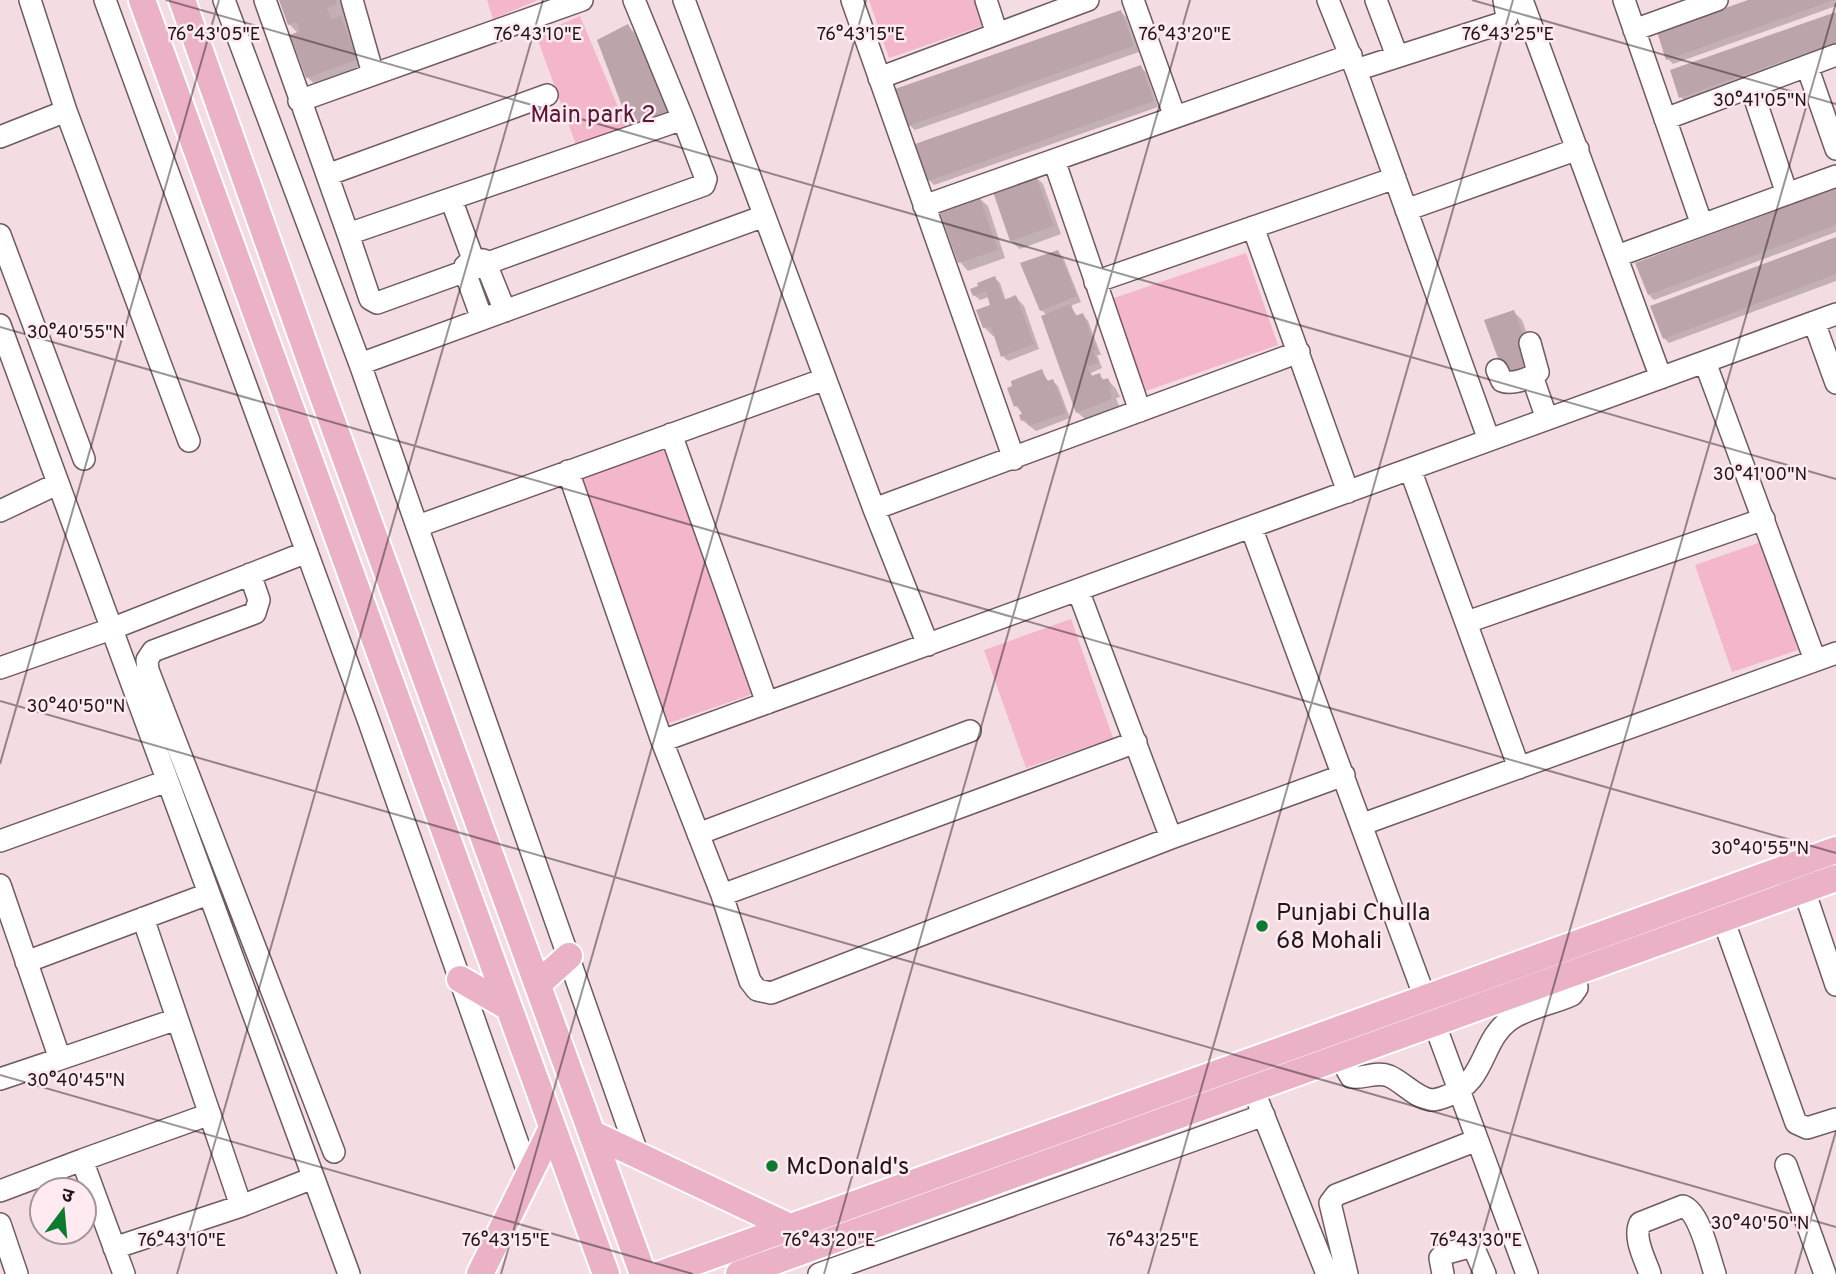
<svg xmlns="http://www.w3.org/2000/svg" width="1836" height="1274" font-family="Overpass,'Noto Sans Devanagari',sans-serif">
<rect width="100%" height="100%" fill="#f4dce3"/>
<path fill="#f3b6ca" d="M 487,0 L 538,0 L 493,19 Z
M 869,0 L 976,0 L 985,25 L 889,58 Z
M 580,16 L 629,133 L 578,150 L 536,35 Z
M 1246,253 L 1278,345 L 1143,392 L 1111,299 Z
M 665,449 L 753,694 L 666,724 L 578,480 Z
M 1761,542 L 1798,650 L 1732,672 L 1695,565 Z
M 1071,619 L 1113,738 L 1026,768 L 984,650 Z"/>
<path fill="#0003" d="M 281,0 L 346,0 L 354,22 L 347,24 L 358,35 L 373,77 L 325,94 L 307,77 L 299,34 L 289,24 Z
M 1753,0 L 1836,0 L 1836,6 L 1673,64 L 1668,59 Z
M 1121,12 L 1126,17 L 1139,52 L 915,130 L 909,125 Z
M 1836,13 L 1836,49 L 1686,102 L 1681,97 Z
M 628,26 L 640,38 L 685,126 L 644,141 Z
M 1140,67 L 1146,72 L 1158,107 L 934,185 L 929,180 Z
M 1035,176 L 1043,184 L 1061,234 L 1020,249 L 1011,241 L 995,190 Z
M 1836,190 L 1836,232 L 1654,300 L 1649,295 Z
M 979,198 L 988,206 L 1005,258 L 968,271 L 960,262 L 941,211 Z
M 1836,239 L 1836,281 L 1669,343 L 1664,338 Z
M 1058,252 L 1063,257 L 1081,302 L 1070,306 L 1078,317 L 1083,315 L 1088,321 L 1101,355 L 1097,355 L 1102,368 L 1091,373 L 1093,378 L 1099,375 L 1105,381 L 1108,380 L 1116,389 L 1120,397 L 1116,398 L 1120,408 L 1086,420 L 1077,412 L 1047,315 L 1041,310 Z
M 995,278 L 1000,283 L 1006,301 L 1016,297 L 1024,306 L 1039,349 L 1008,361 L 1003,356 L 996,335 L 993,336 L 984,327 L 993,306 L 989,297 L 980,300 L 974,295 Z
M 1514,312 L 1522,320 L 1539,367 L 1516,387 Z
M 1041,371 L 1049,382 L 1053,381 L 1058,386 L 1070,418 L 1036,431 L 1022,420 L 1024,415 L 1016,406 L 1009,389 Z"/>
<path fill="#bca4ab" d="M 279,0 L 336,0 L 337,4 L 327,8 L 331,19 L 341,16 L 357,60 L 306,78 L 290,35 L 300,31 L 297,22 L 288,25 Z
M 1748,0 L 1834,0 L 1666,60 L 1657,32 Z
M 1121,10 L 1134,46 L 908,126 L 895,89 Z
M 1836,12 L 1836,42 L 1679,98 L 1670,70 Z
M 628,24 L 675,115 L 631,130 L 597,40 Z
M 1141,65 L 1154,101 L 928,181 L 915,144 Z
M 1035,174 L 1054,226 L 1010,241 L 992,189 Z
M 1836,188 L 1836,225 L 1648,295 L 1635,263 Z
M 979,196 L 998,250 L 958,263 L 939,210 Z
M 1836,237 L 1836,274 L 1663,339 L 1650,306 Z
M 1058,250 L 1077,296 L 1040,311 L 1020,263 Z
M 995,276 L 1004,300 L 1016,295 L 1034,344 L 1001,357 L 991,327 L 983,328 L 976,310 L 990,305 L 986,291 L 973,296 L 970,289 L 978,286 L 977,283 Z
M 1071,304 L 1075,316 L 1083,313 L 1097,351 L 1093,350 L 1098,363 L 1087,367 L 1091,376 L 1100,373 L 1102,380 L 1108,378 L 1112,388 L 1109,389 L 1112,399 L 1076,413 L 1041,316 Z
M 1514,310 L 1532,359 L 1523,362 L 1526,372 L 1506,380 L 1484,320 Z
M 1042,369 L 1047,381 L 1053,379 L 1066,413 L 1029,426 L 1026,419 L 1021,421 L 1019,415 L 1022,414 L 1018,405 L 1014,407 L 1007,388 L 1012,386 L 1011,381 Z"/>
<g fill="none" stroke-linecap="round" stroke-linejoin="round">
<defs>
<path id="minor" d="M 30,0 L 66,111 L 189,441
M 105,0 L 369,722 L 529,1175
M 224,0 L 360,364 L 638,1155
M 265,0 L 348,234 L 683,119 L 634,0
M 352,0 L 373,74
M 684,0 L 874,509 L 928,645
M 852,0 L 1014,459
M 986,0 L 997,34
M 1133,0 L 1175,117
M 1328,0 L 1356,70 L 1489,440
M 1376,0 L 1397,56
M 1522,0 L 1661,378
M 1624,0 L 1702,225
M 1634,30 L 1717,0
M 1807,66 L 1836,149
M 1356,70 L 1502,23 L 1507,17 L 1504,0
M 879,78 L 1088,0
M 1751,87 L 1787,194
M 299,101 L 582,0
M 1665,119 L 1836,55
M 0,137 L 66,111
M 1054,160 L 1140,411
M 327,175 L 547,95
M 451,199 L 473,259
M 924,206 L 1351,55
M 1406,210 L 1578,149
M 1253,227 L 1348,492
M 348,234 L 370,299 L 377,303 L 704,185 L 706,179 L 683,119
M 0,235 L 84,459
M 1617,256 L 1836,176
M 474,259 L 483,260 L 486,264 L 505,311
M 471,261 L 465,266 L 465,272 L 482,319
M 1095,282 L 1395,178
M 1814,322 L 1836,383
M 0,325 L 349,1274
M 1705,362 L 1815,660
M 360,364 L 764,216
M 1497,370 L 1502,381 C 1512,385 1529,379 1538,372 L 1530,343
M 1532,376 L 1547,419
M 671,434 L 767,703
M 1410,469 L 1519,768
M 568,471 L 662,741 L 722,895 L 750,981 L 757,990 L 771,993 L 1171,838 L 1344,775
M 874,509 L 1299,352
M 0,511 L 57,484
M 418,526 L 825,379
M 1251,527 C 1344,775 1434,1025 1527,1274
M 250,574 L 259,600 L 255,613 L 153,651 L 147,660 L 148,670 L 334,1152
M 1078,590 L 1171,838
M 1467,622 L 1764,519
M 0,668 L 111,629 L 307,552
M 662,741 L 1836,314
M 1363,824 L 1836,653
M 698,834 L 970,731
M 0,841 L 167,781
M 0,885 L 60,1059 L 0,1079
M 1804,890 L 1836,985
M 722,895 L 1136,742
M 1723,919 L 1796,1123 L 1807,1128 L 1836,1119
M 26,962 L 208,894
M 1346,1041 L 1347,1070 L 1351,1077 C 1364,1079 1376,1071 1389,1076 C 1403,1082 1416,1098 1431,1100 C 1436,1100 1442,1098 1447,1096 C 1487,1082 1480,1040 1511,1019 C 1529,1007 1553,1004 1572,995 L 1577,988 L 1574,957
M 60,1059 L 177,1019
M 1259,1104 L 1327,1274
M 82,1160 L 210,1114
M 1786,1165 L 1825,1274
M 0,1191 L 82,1160 L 124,1274
M 241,1206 L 313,1178
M 0,1224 L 17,1274
M 114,1248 L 241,1206 L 143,918
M 819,1274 L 1264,1115
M 1347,1274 L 1330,1203 L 1336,1195 L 1477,1140
M 1443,1274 L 1440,1258 L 1444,1254 L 1473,1246 L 1485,1274
M 1650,1274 C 1645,1259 1633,1238 1640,1223 L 1683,1206 C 1700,1212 1709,1257 1715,1274"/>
<path id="major" d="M 142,0 L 606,1274
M 182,0 L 317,380 L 643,1274
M 460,979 L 508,1007
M 538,984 L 569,956
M 593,1134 L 792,1228
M 480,1274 L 552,1128
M 661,1274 L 1836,850
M 739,1274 L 1836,878"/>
</defs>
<use href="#minor" stroke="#6f5a60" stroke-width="24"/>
<use href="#major" stroke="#fff" stroke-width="30"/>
<use href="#minor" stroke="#fff" stroke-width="21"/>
<use href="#major" stroke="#ebb2c7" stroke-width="26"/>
</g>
<path fill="none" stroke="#1f1619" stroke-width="2" stroke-opacity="0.45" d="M 166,0 L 1836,479M 1472,0 L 1836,104M 0,327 L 1836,853M 0,701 L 1836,1227M 0,764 L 219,0M 0,1075 L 693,1274M 177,1274 L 543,0M 501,1274 L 866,0M 824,1274 L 1190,0M 1148,1274 L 1513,0M 1471,1274 L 1836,3M 1795,1274 L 1836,1131"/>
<g fill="#0c7b30" stroke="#feeaf0" stroke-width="2.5">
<circle cx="1262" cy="926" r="7"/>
<circle cx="772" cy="1166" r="7"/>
</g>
<g text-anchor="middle" stroke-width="5" stroke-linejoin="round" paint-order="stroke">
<g font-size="24" fill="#5a1534" stroke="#feeaf0">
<text x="593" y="122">Main park 2</text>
</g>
<g font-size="24" fill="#1f1619" stroke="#feeaf0" text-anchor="start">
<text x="1276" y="920">Punjabi Chulla<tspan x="1276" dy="28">68 Mohali</tspan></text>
<text x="786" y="1174">McDonald's</text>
</g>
</g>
<g font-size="18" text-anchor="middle" fill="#1f1619" stroke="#feeaf0" stroke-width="5" stroke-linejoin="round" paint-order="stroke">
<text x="214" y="40">76°43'05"E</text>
<text x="538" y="40">76°43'10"E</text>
<text x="861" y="40">76°43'15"E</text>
<text x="1185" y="40">76°43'20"E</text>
<text x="1508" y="40">76°43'25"E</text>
<text x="1760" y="106">30°41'05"N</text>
<text x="76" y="338">30°40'55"N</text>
<text x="1760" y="480">30°41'00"N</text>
<text x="76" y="712">30°40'50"N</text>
<text x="1760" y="854">30°40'55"N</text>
<text x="76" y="1086">30°40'45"N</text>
<text x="1760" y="1229">30°40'50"N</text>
<text x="182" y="1246">76°43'10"E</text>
<text x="506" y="1246">76°43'15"E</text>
<text x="829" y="1246">76°43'20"E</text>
<text x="1153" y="1246">76°43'25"E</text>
<text x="1476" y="1246">76°43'30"E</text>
</g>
<g transform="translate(63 1211) rotate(16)"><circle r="33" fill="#feeaf0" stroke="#a5959a" stroke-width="2"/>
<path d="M0-5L12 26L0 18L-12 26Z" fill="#0c7b30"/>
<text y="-10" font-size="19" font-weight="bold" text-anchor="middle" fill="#1f1619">उ</text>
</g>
</svg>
